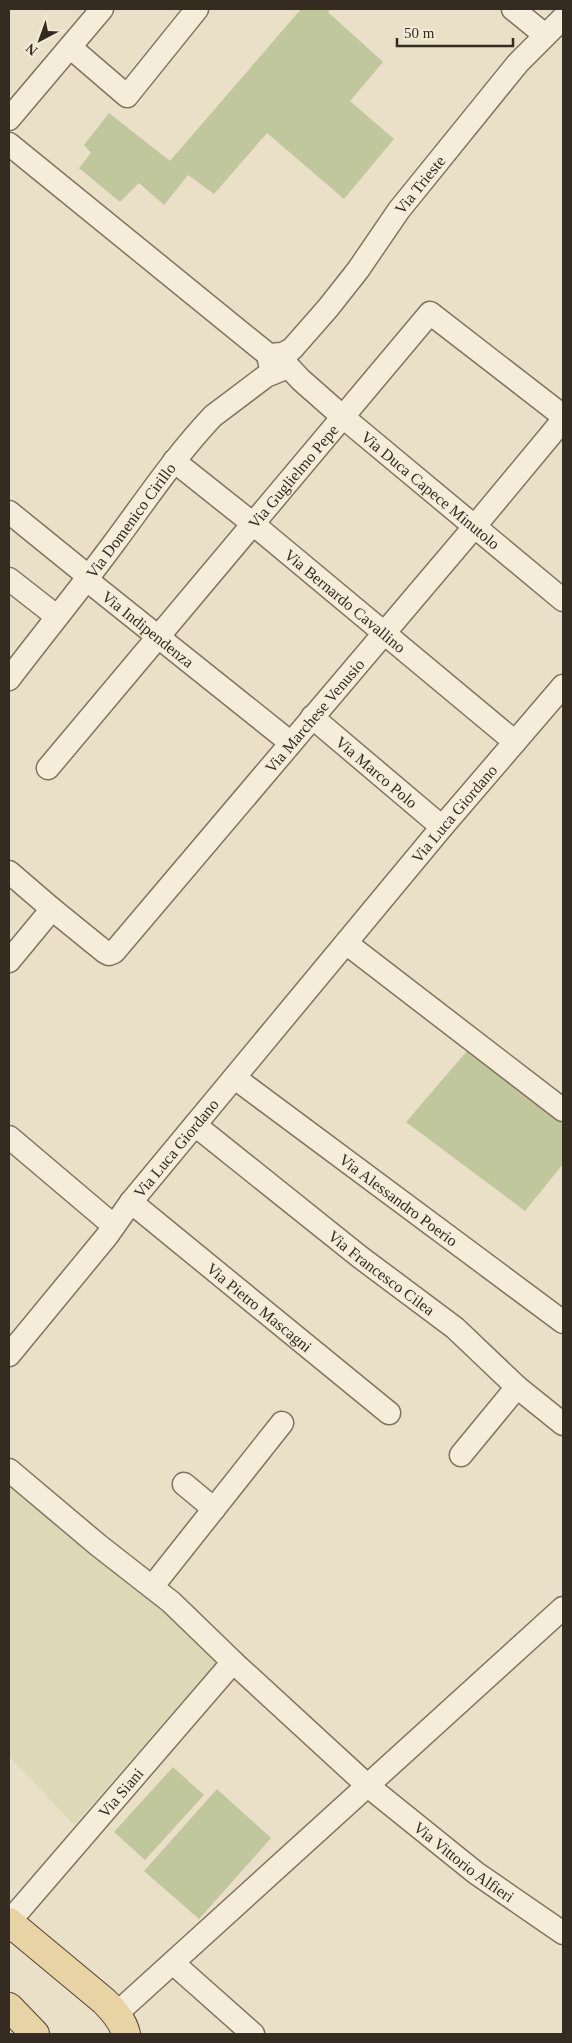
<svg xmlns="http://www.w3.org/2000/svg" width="572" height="2043" font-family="'Times New Roman',serif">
<rect width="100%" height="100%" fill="#eae0c7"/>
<path fill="#ded8b6" d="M 9,1486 L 83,1543 L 166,1611 L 218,1660 L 74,1825 L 9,1756 Z"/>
<path fill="#c1c79c" d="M 301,9 L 330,9 L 328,12 L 383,62 L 350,101 L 394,139 L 344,199 L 267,133 L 214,194 L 188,175 L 164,205 L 139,183 L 120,202 L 79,168 L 91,153 L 84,145 L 109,113 L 170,161 Z
M 467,1051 L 563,1124 L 563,1164 L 525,1211 L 406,1122 Z
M 173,1767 L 204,1795 L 145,1860 L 114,1832 Z
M 217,1789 L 271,1838 L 199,1919 L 144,1871 Z"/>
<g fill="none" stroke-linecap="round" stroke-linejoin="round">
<defs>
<g id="minor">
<path d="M 513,9 L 545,35"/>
<path d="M 70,47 L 127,96 L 197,9"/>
<path d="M 9,119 L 102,9"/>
<path d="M 9,144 L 271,357"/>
<path id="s1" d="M 281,355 L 292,349 L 328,308 L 358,270 L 399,210 L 518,63 L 563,18"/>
<path id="s2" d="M 286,364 L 301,380 L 343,417 L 563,600"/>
<path id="s3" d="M 174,461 L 252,523 L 515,742"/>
<path id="s4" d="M 9,512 L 83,572 L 92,584 L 291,743"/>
<path d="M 9,579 L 55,615"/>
<path id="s5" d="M 9,679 C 44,633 80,589 114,543 C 146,500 176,455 213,416 L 266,376 L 283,369 L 286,361 C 284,355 280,353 273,355 L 269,360 L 271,368 L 277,371"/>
<path id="s6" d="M 312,717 L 442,827"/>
<path id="s7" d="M 48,768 L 430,313 L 563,416"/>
<path d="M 9,872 L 52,909 L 9,961"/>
<path id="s8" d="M 52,909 L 105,952 L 109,954 L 114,952 L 475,526 L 563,420"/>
<path d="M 346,943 L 563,1110"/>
<path id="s9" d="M 235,1078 L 563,1322"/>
<path id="s10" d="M 195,1125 L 360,1257 L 455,1328 L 517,1387 L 563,1424"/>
<path d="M 9,1137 L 114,1226"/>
<path id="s11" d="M 131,1202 L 389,1413"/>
<path id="s12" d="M 9,1355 L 107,1236 L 131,1202 L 442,827 L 563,686"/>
<path d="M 461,1455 L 517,1387"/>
<path id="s13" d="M 9,1470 L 98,1545 L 171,1602 L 233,1662 L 368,1786 L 476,1873 L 563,1933"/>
<path d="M 184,1484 L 214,1509"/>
<path d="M 152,1587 L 282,1423"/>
<path id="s14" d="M 9,1922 L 233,1662"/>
<path d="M 182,1971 L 253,2034"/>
<path d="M 116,2014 L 563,1608"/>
</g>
<path id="major" d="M 9,1922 L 104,2001 C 114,2011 123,2021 126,2034
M 9,2007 L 35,2034"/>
</defs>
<use href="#minor" stroke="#83725f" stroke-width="25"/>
<use href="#major" stroke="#524132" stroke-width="30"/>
<use href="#minor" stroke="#f5edda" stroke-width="22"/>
<use href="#major" stroke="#e8d3a4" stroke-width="28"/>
</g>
<g text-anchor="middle" stroke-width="4" stroke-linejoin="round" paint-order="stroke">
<g font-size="16" fill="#352b21" stroke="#f2ead6">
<text dy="6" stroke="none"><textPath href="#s1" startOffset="221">Via Trieste</textPath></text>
<text dy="6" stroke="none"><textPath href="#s7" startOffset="381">Via Guglielmo Pepe</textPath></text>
<text dy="6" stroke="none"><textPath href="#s2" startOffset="192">Via Duca Capece Minutolo</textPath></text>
<text dy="6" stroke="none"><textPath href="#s5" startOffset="200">Via Domenico Cirillo</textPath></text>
<text dy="6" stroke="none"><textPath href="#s3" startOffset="221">Via Bernardo Cavallino</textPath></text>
<text dy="6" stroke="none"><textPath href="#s4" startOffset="182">Via Indipendenza</textPath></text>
<text dy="6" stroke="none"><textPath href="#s8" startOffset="388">Via Marchese Venusio</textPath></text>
<text dy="6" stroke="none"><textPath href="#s6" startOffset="85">Via Marco Polo</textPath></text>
<text dy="6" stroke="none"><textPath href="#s12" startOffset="701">Via Luca Giordano</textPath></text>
<text dy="6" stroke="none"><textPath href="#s12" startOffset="266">Via Luca Giordano</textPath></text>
<text dy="6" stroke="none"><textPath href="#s9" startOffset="204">Via Alessandro Poerio</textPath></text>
<text dy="6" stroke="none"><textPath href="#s10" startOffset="238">Via Francesco Cilea</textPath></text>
<text dy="6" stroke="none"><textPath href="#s11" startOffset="166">Via Pietro Mascagni</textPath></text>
<text dy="6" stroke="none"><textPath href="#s14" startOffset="171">Via Siani</textPath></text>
<text dy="6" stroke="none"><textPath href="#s13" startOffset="601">Via Vittorio Alfieri</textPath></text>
</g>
</g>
<rect width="572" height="2043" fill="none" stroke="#352b21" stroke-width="20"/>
<g transform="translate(40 40) rotate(221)" stroke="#f2ead6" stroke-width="4" paint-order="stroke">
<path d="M0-4L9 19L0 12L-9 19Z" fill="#352b21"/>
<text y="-8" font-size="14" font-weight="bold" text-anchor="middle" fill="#352b21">N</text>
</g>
<path d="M397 38v8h116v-8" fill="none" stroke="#352b21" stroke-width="2.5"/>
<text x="404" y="38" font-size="15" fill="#352b21" stroke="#f2ead6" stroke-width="4" paint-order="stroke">50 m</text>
</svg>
